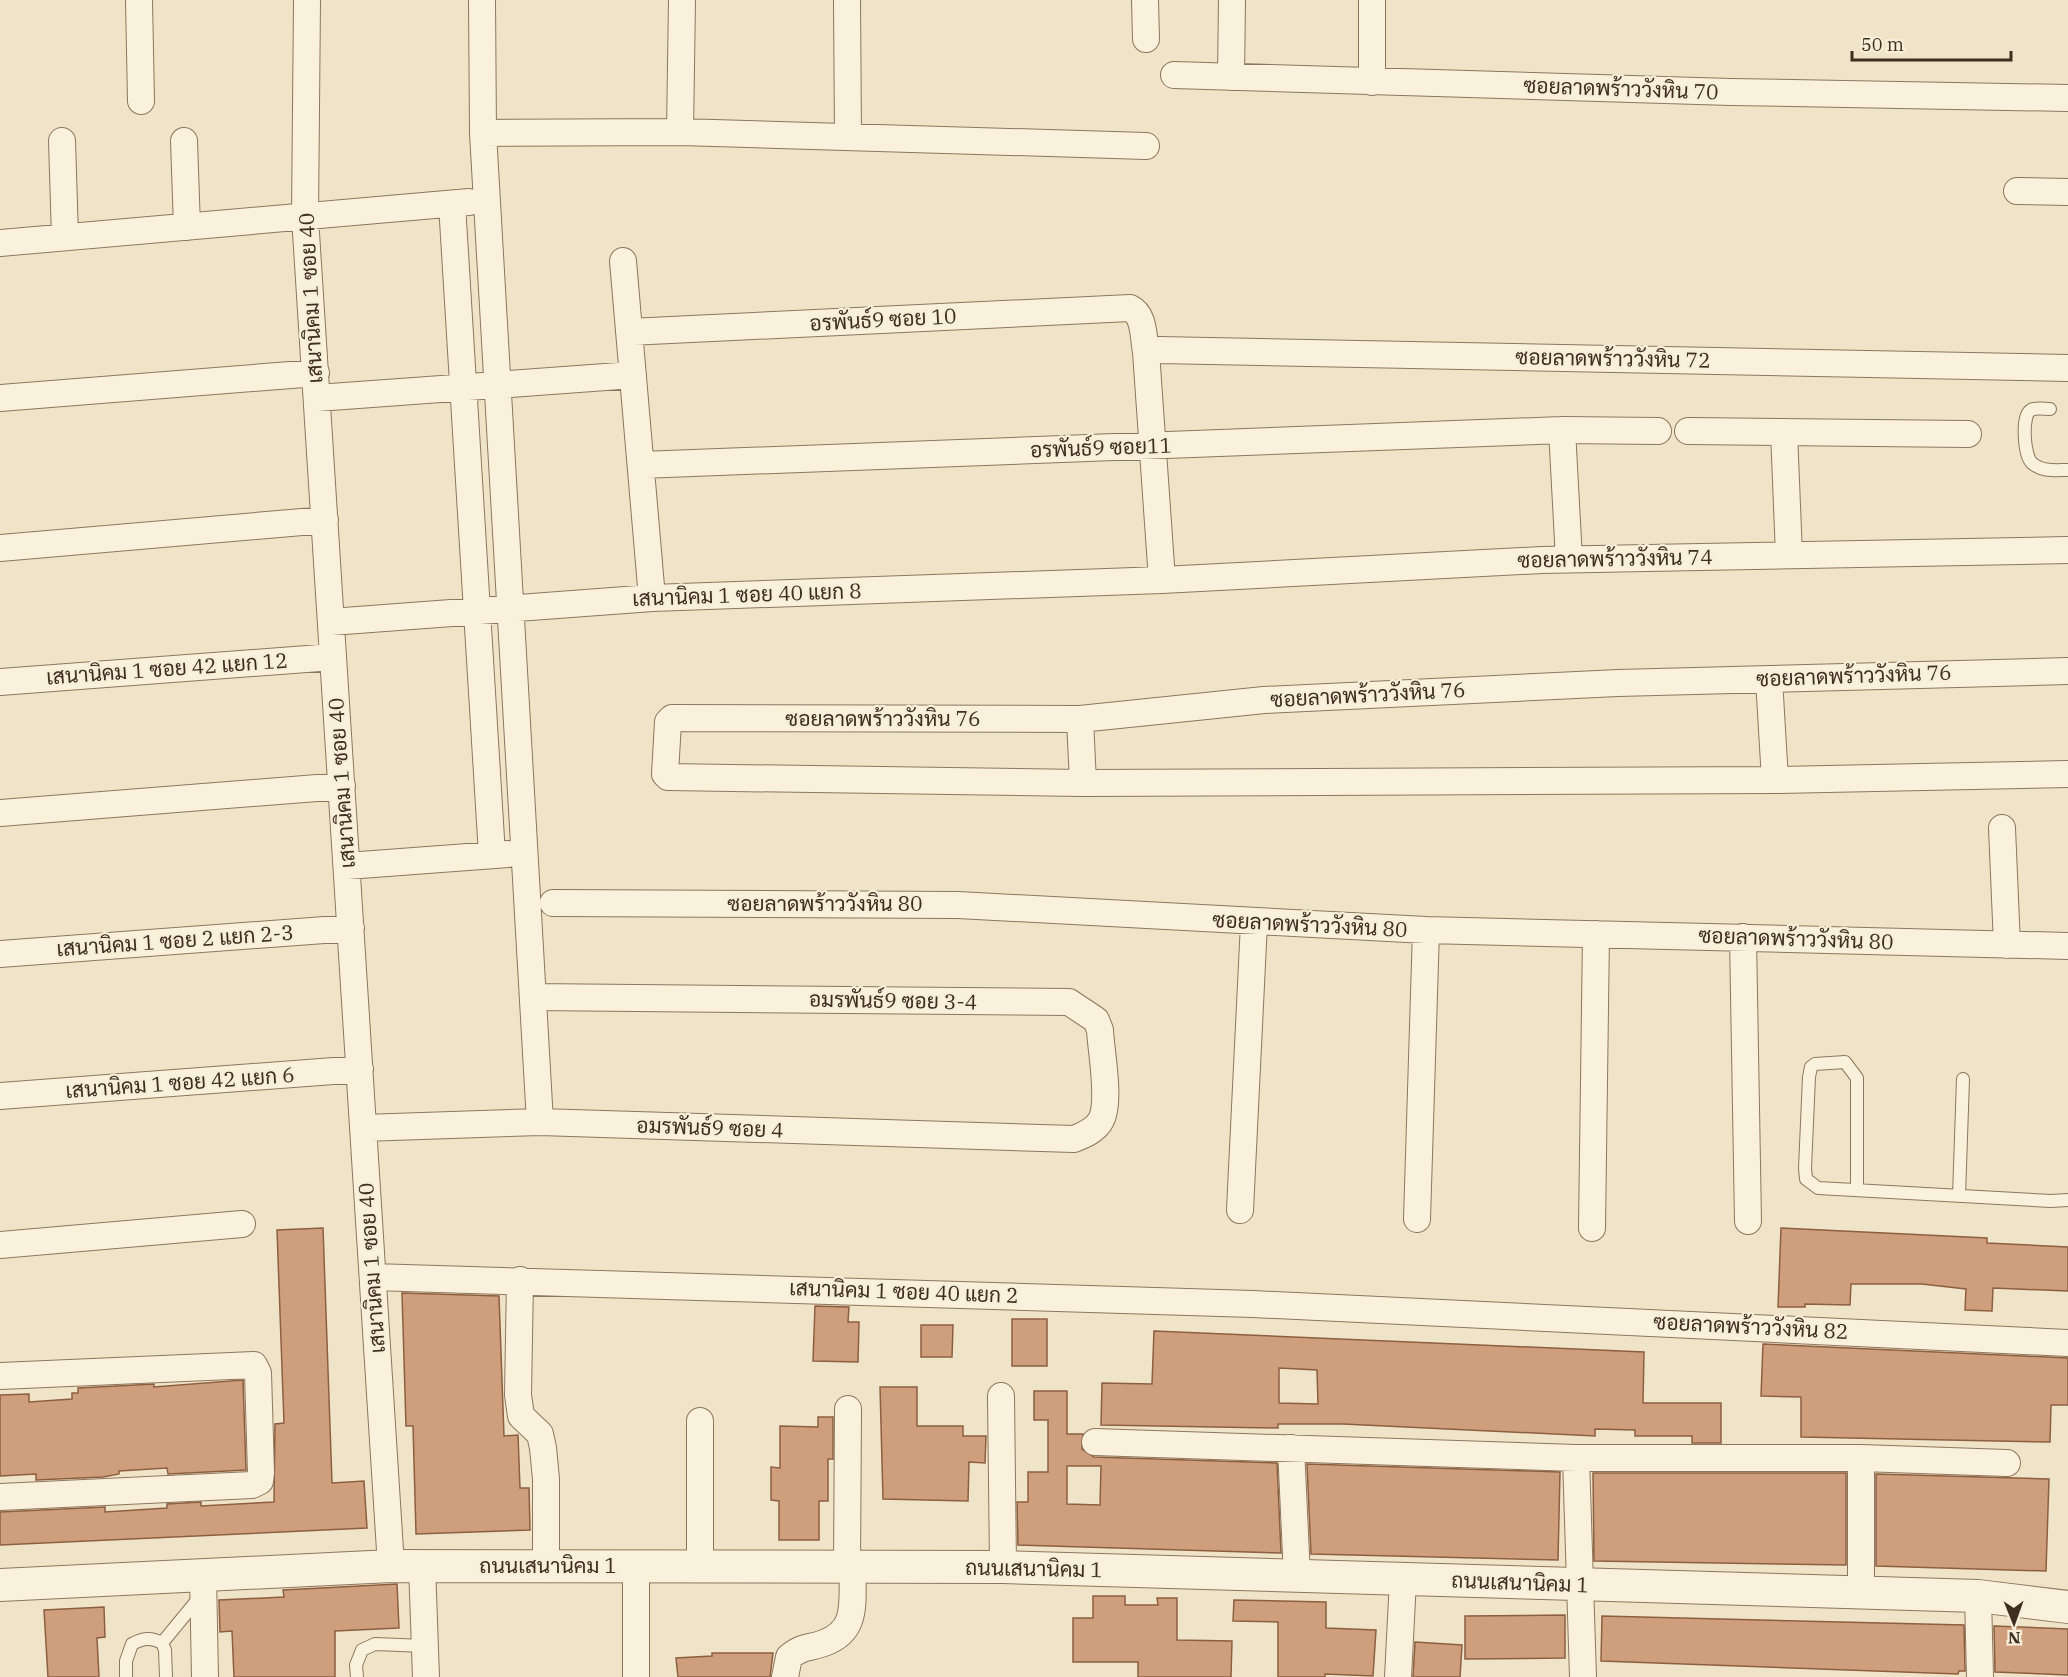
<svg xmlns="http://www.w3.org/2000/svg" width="2068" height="1677" font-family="'IBM Plex Serif',Sarabun,serif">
<rect width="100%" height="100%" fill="#f0e4c8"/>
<path fill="#cf9f7d" stroke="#8d5f41" stroke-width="1.5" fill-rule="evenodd" d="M 323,1228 L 332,1483 L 364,1481 L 367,1528 L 0,1545 L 0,1512 L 105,1507 L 105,1512 L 167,1508 L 167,1504 L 201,1502 L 201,1506 L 274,1502 L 275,1424 L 284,1423 L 277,1230 Z
M 1781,1228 L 1987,1238 L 1987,1243 L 2068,1247 L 2068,1291 L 1993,1288 L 1992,1311 L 1965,1310 L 1966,1289 L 1922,1284 L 1851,1284 L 1850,1305 L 1805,1304 L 1805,1307 L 1778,1307 Z
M 402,1293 L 499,1296 L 504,1436 L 518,1435 L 520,1488 L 529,1488 L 530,1530 L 416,1534 L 413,1426 L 406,1426 Z
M 815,1306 L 849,1307 L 848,1322 L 859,1322 L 858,1362 L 813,1361 Z
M 1012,1319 L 1047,1319 L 1047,1366 L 1012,1366 Z
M 921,1325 L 953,1325 L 952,1357 L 921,1357 Z
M 1154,1331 L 1644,1352 L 1643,1403 L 1721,1403 L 1721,1443 L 1692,1443 L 1692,1436 L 1635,1436 L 1635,1430 L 1595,1429 L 1595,1436 L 1343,1424 L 1278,1424 L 1278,1428 L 1101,1425 L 1102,1383 L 1152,1384 ZM 1279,1368 L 1317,1370 L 1318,1404 L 1279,1403 Z
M 1763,1344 L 2068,1358 L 2068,1405 L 2051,1405 L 2050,1442 L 1801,1437 L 1801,1397 L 1761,1396 Z
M 243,1380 L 246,1470 L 168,1474 L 167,1468 L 119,1471 L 119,1474 L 103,1477 L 36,1480 L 36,1474 L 0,1476 L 0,1395 L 29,1394 L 29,1402 L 72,1399 L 72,1393 L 78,1393 L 78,1388 L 154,1384 L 154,1387 Z
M 880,1387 L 917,1387 L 917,1426 L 963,1426 L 963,1436 L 986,1436 L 985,1463 L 969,1462 L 968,1501 L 883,1499 Z
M 1034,1391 L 1067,1391 L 1067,1434 L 1083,1434 L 1082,1449 L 1094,1457 L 1277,1463 L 1281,1553 L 1018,1545 L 1017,1502 L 1028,1502 L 1028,1472 L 1048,1472 L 1048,1420 L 1034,1420 ZM 1067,1466 L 1101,1466 L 1100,1505 L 1067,1504 Z
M 818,1417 L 833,1417 L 833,1459 L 828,1459 L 828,1501 L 819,1501 L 819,1540 L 779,1540 L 779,1501 L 771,1500 L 771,1467 L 780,1468 L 780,1426 L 818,1427 Z
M 1307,1464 L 1560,1472 L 1558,1560 L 1311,1554 Z
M 1593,1473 L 1846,1473 L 1846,1565 L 1594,1561 Z
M 1876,1474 L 2049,1479 L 2046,1571 L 1876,1566 Z
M 397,1584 L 399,1628 L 335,1631 L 335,1677 L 234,1677 L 232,1631 L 220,1632 L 219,1600 L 284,1597 L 283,1590 Z
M 1093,1596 L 1125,1596 L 1125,1605 L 1158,1605 L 1157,1598 L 1177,1598 L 1177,1640 L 1232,1641 L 1231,1677 L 1138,1677 L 1138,1662 L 1073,1662 L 1073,1618 L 1093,1618 Z
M 1234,1600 L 1326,1602 L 1326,1628 L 1376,1630 L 1373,1676 L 1325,1674 L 1325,1677 L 1278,1677 L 1278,1622 L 1233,1621 Z
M 104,1607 L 105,1637 L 97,1638 L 99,1677 L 48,1677 L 44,1610 Z
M 1565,1615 L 1565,1658 L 1465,1659 L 1465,1616 Z
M 1602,1616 L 1964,1625 L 1965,1671 L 1959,1671 L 1958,1674 L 1601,1661 Z
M 1994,1626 L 2068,1629 L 2068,1675 L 1995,1672 Z
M 1415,1642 L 1462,1645 L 1460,1677 L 1413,1677 Z
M 712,1653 L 773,1653 L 770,1677 L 678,1677 L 676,1658 L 712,1656 Z"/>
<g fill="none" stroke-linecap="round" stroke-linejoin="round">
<defs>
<path id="service" d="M 2050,409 C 2045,409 2036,407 2031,410 C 2021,415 2024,456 2032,463 C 2042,472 2055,470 2068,470
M 1857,1190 L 1857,1078 L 1845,1062 L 1815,1064 L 1811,1067 L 1809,1077 L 1805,1168 L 1806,1179 L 1818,1188 L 2051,1201 L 2068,1200
M 1959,1196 L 1963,1079
M 126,1677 L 126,1661 L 132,1644 C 143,1638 151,1637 162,1643
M 166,1677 L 165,1650 L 162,1643 L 199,1598
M 357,1677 L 356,1665 L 362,1650 L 375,1644 L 425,1646"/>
<path id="minor" d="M 139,0 L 141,101
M 307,0 L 305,217 L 391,1566
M 482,0 L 483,133 L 540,1122
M 847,0 L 848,137
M 1145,0 L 1146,39
M 1174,75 L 1731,92 L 2068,98
M 1231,77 L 1232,0
M 1372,82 L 1372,0
M 680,132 L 682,0
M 483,133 L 680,132 L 1146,146
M 62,141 L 65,237
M 184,141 L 187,227
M 2017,191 L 2068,192
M 452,204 L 492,855
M 0,243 L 469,202
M 623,261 L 652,598
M 629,332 L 1130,308 C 1145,315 1143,337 1146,352 L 1162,580
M 1159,350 L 2068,368
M 0,398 L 316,373
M 317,398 L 633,375
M 1562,430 L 1569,559
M 1688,431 L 1968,434
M 1784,432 L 1789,555
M 641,465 L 1562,430 L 1658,431
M 0,548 L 325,520
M 331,622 L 652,598 L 1162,580 L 1542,560 L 2068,550
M 2068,671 L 1618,683 L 1264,700 L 1080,719 L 672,718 L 668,722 L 665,774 L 668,777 L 1083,783 L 1775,780 L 2068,774
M 1769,679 L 1775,780
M 0,682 L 333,657
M 1080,719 L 1083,783
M 0,813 L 342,786
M 2002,828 L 2007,945
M 347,866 L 508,854
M 553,903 L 958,905 L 1426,930 L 2068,946
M 1743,937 L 1748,1221
M 0,954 L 351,928
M 0,1096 L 360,1069
M 363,1128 L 540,1122 L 1074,1139 C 1084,1135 1096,1130 1101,1120 C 1111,1102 1101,1051 1100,1030 L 1096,1020 L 1069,1002 L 533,997
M 1240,1210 L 1254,923
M 1417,1219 L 1426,930
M 1592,1228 L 1596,934
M 0,1245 L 242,1224
M 373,1277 L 1253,1304 L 2068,1343
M 520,1280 L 518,1395 L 521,1416 L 540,1434 L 543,1448 L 546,1479 L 546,1566
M 0,1376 L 254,1365 L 258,1373 L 261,1473 L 260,1481 L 252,1485 L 0,1497
M 1001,1396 L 1003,1567
M 1095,1442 L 1576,1458 L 1861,1458 L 2007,1463
M 1291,1448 L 1297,1576
M 1576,1458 L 1583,1677
M 422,1565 L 426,1677
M 700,1566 L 700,1421
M 847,1567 L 848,1409
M 203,1575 L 205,1677
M 1861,1593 L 1861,1458
M 1978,1596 L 1980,1677
M 636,1677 L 636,1566
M 785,1677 L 789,1657 C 804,1645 808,1649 824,1643 C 860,1630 851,1600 853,1567
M 1398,1677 L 1403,1580"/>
<path id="tertiary" d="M 0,1585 L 391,1566 L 1003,1567 L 1978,1596 L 2068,1607"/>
</defs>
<use href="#service" stroke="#8d765c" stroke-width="14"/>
<use href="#minor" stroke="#8d765c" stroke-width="28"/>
<use href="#tertiary" stroke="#8d765c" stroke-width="34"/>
<use href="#service" stroke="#faf1dc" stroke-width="12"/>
<use href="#minor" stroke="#faf1dc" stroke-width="26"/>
<use href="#tertiary" stroke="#faf1dc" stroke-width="32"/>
</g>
<g text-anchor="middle" stroke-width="4.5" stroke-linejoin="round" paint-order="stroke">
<g font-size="21" fill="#3d2e20" stroke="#f7eed8">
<text transform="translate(1621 89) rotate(2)" y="7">ซอยลาดพร้าววังหิน 70</text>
<text transform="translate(311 298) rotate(-93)" y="7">เสนานิคม 1 ซอย 40</text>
<text transform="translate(883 320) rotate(-3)" y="7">อรพันธ์9 ซอย 10</text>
<text transform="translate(1613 359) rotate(1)" y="7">ซอยลาดพร้าววังหิน 72</text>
<text transform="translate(1101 448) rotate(-2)" y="7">อรพันธ์9 ซอย11</text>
<text transform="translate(1615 559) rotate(-1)" y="7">ซอยลาดพร้าววังหิน 74</text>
<text transform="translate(747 595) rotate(-2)" y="7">เสนานิคม 1 ซอย 40 แยก 8</text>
<text transform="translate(167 669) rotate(-4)" y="7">เสนานิคม 1 ซอย 42 แยก 12</text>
<text transform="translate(1854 676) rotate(-2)" y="7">ซอยลาดพร้าววังหิน 76</text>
<text transform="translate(1368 695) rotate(-3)" y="7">ซอยลาดพร้าววังหิน 76</text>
<text x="883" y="726">ซอยลาดพร้าววังหิน 76</text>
<text transform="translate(342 783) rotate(-94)" y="7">เสนานิคม 1 ซอย 40</text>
<text x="825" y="911">ซอยลาดพร้าววังหิน 80</text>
<text transform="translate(1310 925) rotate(3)" y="7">ซอยลาดพร้าววังหิน 80</text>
<text transform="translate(1796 939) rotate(2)" y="7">ซอยลาดพร้าววังหิน 80</text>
<text transform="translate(175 941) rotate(-4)" y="7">เสนานิคม 1 ซอย 2 แยก 2-3</text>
<text transform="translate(893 1001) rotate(1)" y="7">อมรพันธ์9 ซอย 3-4</text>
<text transform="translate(180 1083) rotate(-4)" y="7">เสนานิคม 1 ซอย 42 แยก 6</text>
<text transform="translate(710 1128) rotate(2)" y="7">อมรพันธ์9 ซอย 4</text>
<text transform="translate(372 1268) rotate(-94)" y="7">เสนานิคม 1 ซอย 40</text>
<text transform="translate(904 1292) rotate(2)" y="7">เสนานิคม 1 ซอย 40 แยก 2</text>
<text transform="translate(1751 1327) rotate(3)" y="7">ซอยลาดพร้าววังหิน 82</text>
<text x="548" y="1573">ถนนเสนานิคม 1</text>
<text transform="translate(1034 1569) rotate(1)" y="7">ถนนเสนานิคม 1</text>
<text transform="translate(1520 1583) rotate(2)" y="7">ถนนเสนานิคม 1</text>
</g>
</g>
<g transform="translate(2014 1623) rotate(179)" stroke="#f7eed8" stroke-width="4.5" paint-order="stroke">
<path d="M0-4.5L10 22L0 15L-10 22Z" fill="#3d2e20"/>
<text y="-9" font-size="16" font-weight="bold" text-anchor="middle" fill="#3d2e20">N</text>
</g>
<path d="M1852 51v9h159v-9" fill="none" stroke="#3d2e20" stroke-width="3"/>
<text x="1861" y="51" font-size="18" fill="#3d2e20" stroke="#f7eed8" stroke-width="4.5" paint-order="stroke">50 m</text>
</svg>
